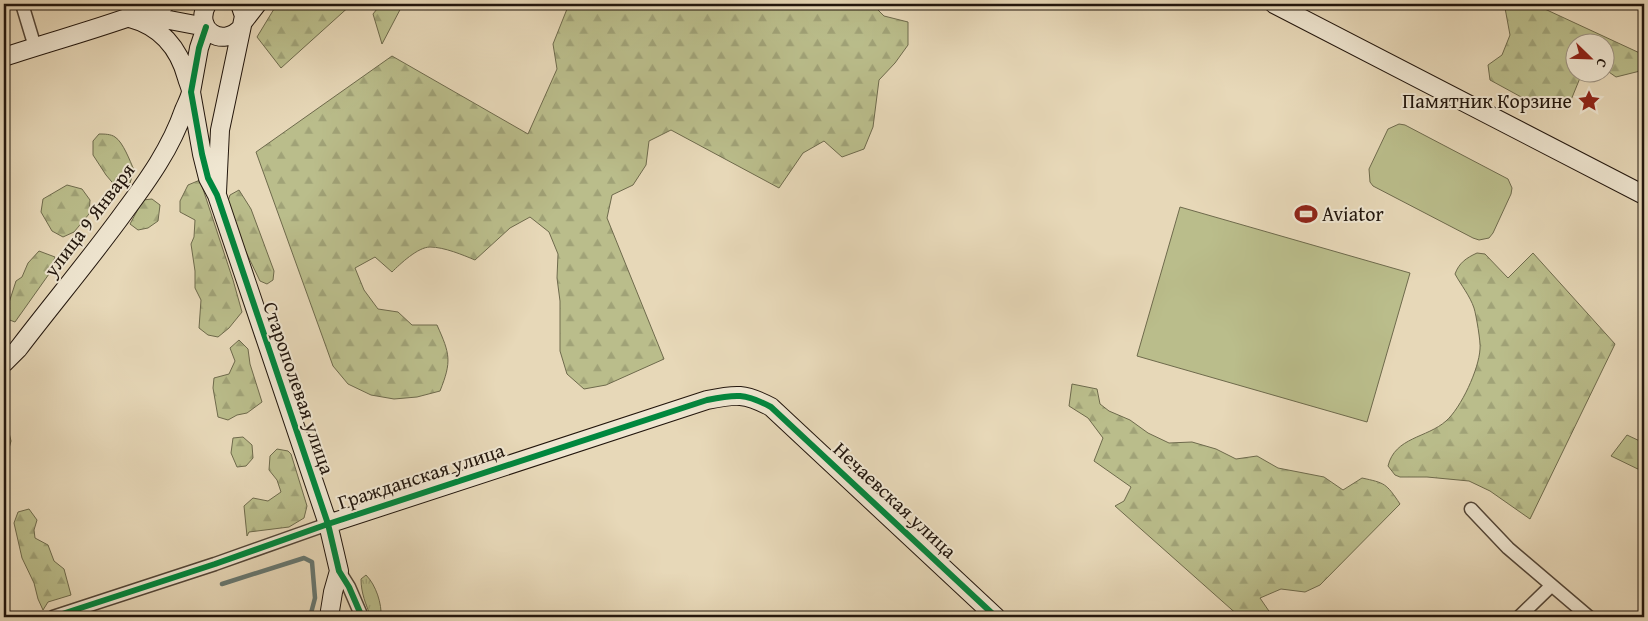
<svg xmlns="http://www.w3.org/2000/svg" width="1648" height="621" font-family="'Gentium Book Plus',serif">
<defs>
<pattern id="grass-tufts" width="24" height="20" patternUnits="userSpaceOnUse" patternTransform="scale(1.25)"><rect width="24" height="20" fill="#babd8b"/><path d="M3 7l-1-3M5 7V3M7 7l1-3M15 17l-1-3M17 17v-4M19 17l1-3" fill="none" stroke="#a0a277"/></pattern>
<pattern id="forest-firs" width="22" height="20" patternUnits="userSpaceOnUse" patternTransform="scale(1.25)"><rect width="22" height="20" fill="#babd8b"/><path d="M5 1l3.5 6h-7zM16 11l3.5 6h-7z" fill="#a0a277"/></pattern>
</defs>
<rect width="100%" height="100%" fill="#e7d8b8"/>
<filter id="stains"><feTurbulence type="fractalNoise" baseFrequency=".004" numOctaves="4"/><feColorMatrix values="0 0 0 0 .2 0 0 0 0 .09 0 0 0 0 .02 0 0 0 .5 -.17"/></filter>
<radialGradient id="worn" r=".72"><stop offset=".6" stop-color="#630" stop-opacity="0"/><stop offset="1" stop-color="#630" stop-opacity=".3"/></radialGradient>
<path fill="url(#grass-tufts)" stroke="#6e6a4c" d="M 366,575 C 376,585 382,604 381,617 L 371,617 C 366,605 361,593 361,579 Z"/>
<path fill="url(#forest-firs)" stroke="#6e6a4c" d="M 277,4 L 352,4 L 281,68 L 257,37 Z
M 381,4 L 403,4 L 382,44 L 373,14 Z
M 569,4 L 872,4 L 884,16 L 908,22 L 908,45 L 895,63 L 879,80 L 873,127 L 864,149 L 842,157 L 824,141 L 803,153 L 779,188 L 671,130 L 649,141 L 646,165 L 633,185 L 612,195 L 607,218 L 664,359 L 606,385 L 584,389 L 567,374 L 560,351 L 560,301 L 557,278 L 558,254 L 549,232 L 530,217 L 510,228 L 475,260 C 463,255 444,247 430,247 C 418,247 400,264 392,272 L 375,257 L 355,268 L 364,290 L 378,309 L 398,312 L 412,325 L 437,325 C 450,354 452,361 440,391 L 417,397 L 394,399 L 371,395 L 348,384 L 333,366 L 256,152 L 392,56 L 528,134 L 557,69 L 553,44 Z
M 1508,4 L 1534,4 L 1644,55 L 1644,61 L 1640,71 L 1616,77 L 1606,70 L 1606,42 L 1576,42 L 1576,72 L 1584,73 L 1580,78 L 1571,100 L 1551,106 L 1523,98 L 1490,80 L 1488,65 L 1502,55 L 1510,35 L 1505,8 Z
M 99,134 C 104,134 111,134 115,137 C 123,142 130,161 134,170 L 130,183 L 117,188 L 106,175 L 93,155 L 93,141 Z
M 200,180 L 233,280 L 242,312 L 229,328 L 218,337 L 208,335 L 199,328 L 201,300 L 195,288 L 195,271 L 191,244 L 194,237 L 195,220 L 180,212 L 180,201 L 188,185 Z
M 67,185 L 82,189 L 90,200 L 89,214 L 74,232 L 63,237 L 52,231 L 41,212 L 43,199 Z
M 239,190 L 251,209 L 274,271 L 273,280 L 267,284 L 260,281 L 234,227 L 227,204 L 230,195 Z
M 152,199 L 160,205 L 158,221 L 148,228 L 138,230 L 130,224 L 143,200 Z
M 39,251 L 55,257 L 49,274 L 15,322 L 7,319 L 5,315 L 16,281 L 22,277 L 28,263 Z
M 1477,253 L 1485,254 L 1508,278 L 1533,253 L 1615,344 L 1530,519 L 1490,491 L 1469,481 L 1427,477 L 1400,477 L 1395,475 L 1388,466 C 1395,437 1427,438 1446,421 C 1461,408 1479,369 1480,349 C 1481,343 1476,314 1474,308 C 1470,296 1461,285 1455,274 C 1459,263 1466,258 1477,253 Z
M 239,340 L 248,349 L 250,364 L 262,402 L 247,413 L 237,415 L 228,420 L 218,417 L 213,388 L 214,378 L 229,374 L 235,361 L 230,348 Z
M 1072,384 L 1097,389 L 1100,404 L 1109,411 L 1130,420 L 1148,433 L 1169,443 L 1192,442 L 1216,449 L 1236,459 L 1257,456 L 1278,468 L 1324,477 L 1343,490 L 1362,478 C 1385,483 1386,483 1400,504 L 1320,585 L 1305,592 L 1281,589 L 1260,598 L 1273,617 L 1240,617 L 1115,506 L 1124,501 L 1131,487 L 1094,461 L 1103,438 L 1088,418 L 1069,406 Z
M 4,412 L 11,441 L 7,456 L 4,456 Z
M 1627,435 L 1644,443 L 1644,472 L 1611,456 Z
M 243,437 L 252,445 L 253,458 L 246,466 L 237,467 L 231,453 L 233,438 Z
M 277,449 L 288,451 L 291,454 L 307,506 L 304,518 L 289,527 L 249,532 L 247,536 L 244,506 L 253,498 L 268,501 L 281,492 L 277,480 L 269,470 L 270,456 Z
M 29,509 L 37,520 L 34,530 L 35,538 L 48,545 L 54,561 L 64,569 L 71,595 L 48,602 L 43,610 L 38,599 L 34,583 L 22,558 L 14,523 L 18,512 Z"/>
<path fill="#babd8b" stroke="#6e6a4c" d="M 1399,124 L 1405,125 L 1508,179 L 1512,188 L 1511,194 L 1493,233 L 1489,238 L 1479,240 L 1473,238 L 1373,186 L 1370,182 L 1369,169 L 1388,129 Z
M 1180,207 L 1410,273 L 1367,422 L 1137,356 Z"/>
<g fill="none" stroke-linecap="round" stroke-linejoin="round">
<path stroke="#687871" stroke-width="4.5" d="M 222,584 L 304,558 L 312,562 L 315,598 L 310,617"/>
<defs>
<path id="street" d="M 22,4 L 35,47
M 1471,509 L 1508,548 L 1589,617
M 339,571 L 349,587 L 362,617
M 53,617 L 215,564 L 328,524
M 1519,617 L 1551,586"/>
<path id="secondary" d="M 207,4 C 193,29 222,49 241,28
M 1274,4 L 1644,195
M 139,18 L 164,19 L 206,27
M 243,22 L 257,4
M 206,27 L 199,48 L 191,92 L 202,154 L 208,178 L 217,195 L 328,524 L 339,571 L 333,592 L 329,617
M 4,57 C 58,39 113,25 165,4
M 217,192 L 220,130 L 244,16 L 240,4
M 4,363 L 18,349 C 53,303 91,258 125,211 C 148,180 171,148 184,110 C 186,105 190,98 191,92 C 191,88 188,82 187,78 C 179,48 160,26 130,18
M 328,524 L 707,400 C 736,394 745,393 771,407 L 996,617"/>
</defs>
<use href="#street" stroke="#534638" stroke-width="15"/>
<use href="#secondary" stroke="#22160d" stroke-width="20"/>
<use href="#street" stroke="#efe6d1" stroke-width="12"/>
<use href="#secondary" stroke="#efe6d1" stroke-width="18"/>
<defs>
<path id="cycleway" d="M 206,27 L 199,48 L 191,92 L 202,154 L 208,178 L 217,195 L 328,524 L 339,571 L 349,587 L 362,617
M 53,617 L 215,564 L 328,524 L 707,400 C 736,394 745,393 771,407 L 996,617"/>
</defs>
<use href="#cycleway" stroke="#efe6d1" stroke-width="9"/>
<use href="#cycleway" stroke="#00873e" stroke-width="6"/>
</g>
<defs>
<symbol id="sight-bare" viewBox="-9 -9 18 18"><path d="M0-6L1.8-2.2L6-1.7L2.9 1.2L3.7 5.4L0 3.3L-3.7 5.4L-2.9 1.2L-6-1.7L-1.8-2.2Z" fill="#8f2418" stroke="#efe6d1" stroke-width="2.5" paint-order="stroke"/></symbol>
<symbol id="stadium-bare" viewBox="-9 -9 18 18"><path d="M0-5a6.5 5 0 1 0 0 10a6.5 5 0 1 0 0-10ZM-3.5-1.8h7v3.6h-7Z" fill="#8f2418" stroke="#efe6d1" stroke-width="2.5" paint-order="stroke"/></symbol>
</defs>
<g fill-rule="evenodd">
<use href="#sight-bare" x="1573" y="85" width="32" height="32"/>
<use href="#stadium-bare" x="1290" y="198" width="32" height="32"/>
</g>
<g text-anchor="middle" stroke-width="4" stroke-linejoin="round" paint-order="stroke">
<g font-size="20" fill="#22160d" stroke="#efe6d1" text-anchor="end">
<text x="1572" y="108">Памятник Корзине</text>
<text x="1322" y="221" text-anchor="start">Aviator</text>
</g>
<g font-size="20" fill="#22160d" stroke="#efe6d1">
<text transform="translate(89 220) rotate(-53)" y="7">улица 9 Января</text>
<text transform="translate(299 388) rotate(71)" y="7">Старополевая улица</text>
<text transform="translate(421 476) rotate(-18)" y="7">Гражданская улица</text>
<text transform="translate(895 500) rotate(43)" y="7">Нечаевская улица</text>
</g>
</g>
<rect width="1648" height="621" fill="none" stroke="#e7d8b8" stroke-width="20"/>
<rect x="5" y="5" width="1638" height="611" fill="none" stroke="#22160d" stroke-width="2.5"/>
<rect x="10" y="10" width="1628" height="601" fill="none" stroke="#22160d"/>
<g transform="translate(1590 58) rotate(113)"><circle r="24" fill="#efe6d1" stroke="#9d9383"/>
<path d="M0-4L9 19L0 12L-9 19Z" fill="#8f2418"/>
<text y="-8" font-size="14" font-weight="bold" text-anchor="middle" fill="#22160d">С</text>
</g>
<rect width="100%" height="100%" filter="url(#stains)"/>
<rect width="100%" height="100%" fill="url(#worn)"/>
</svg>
